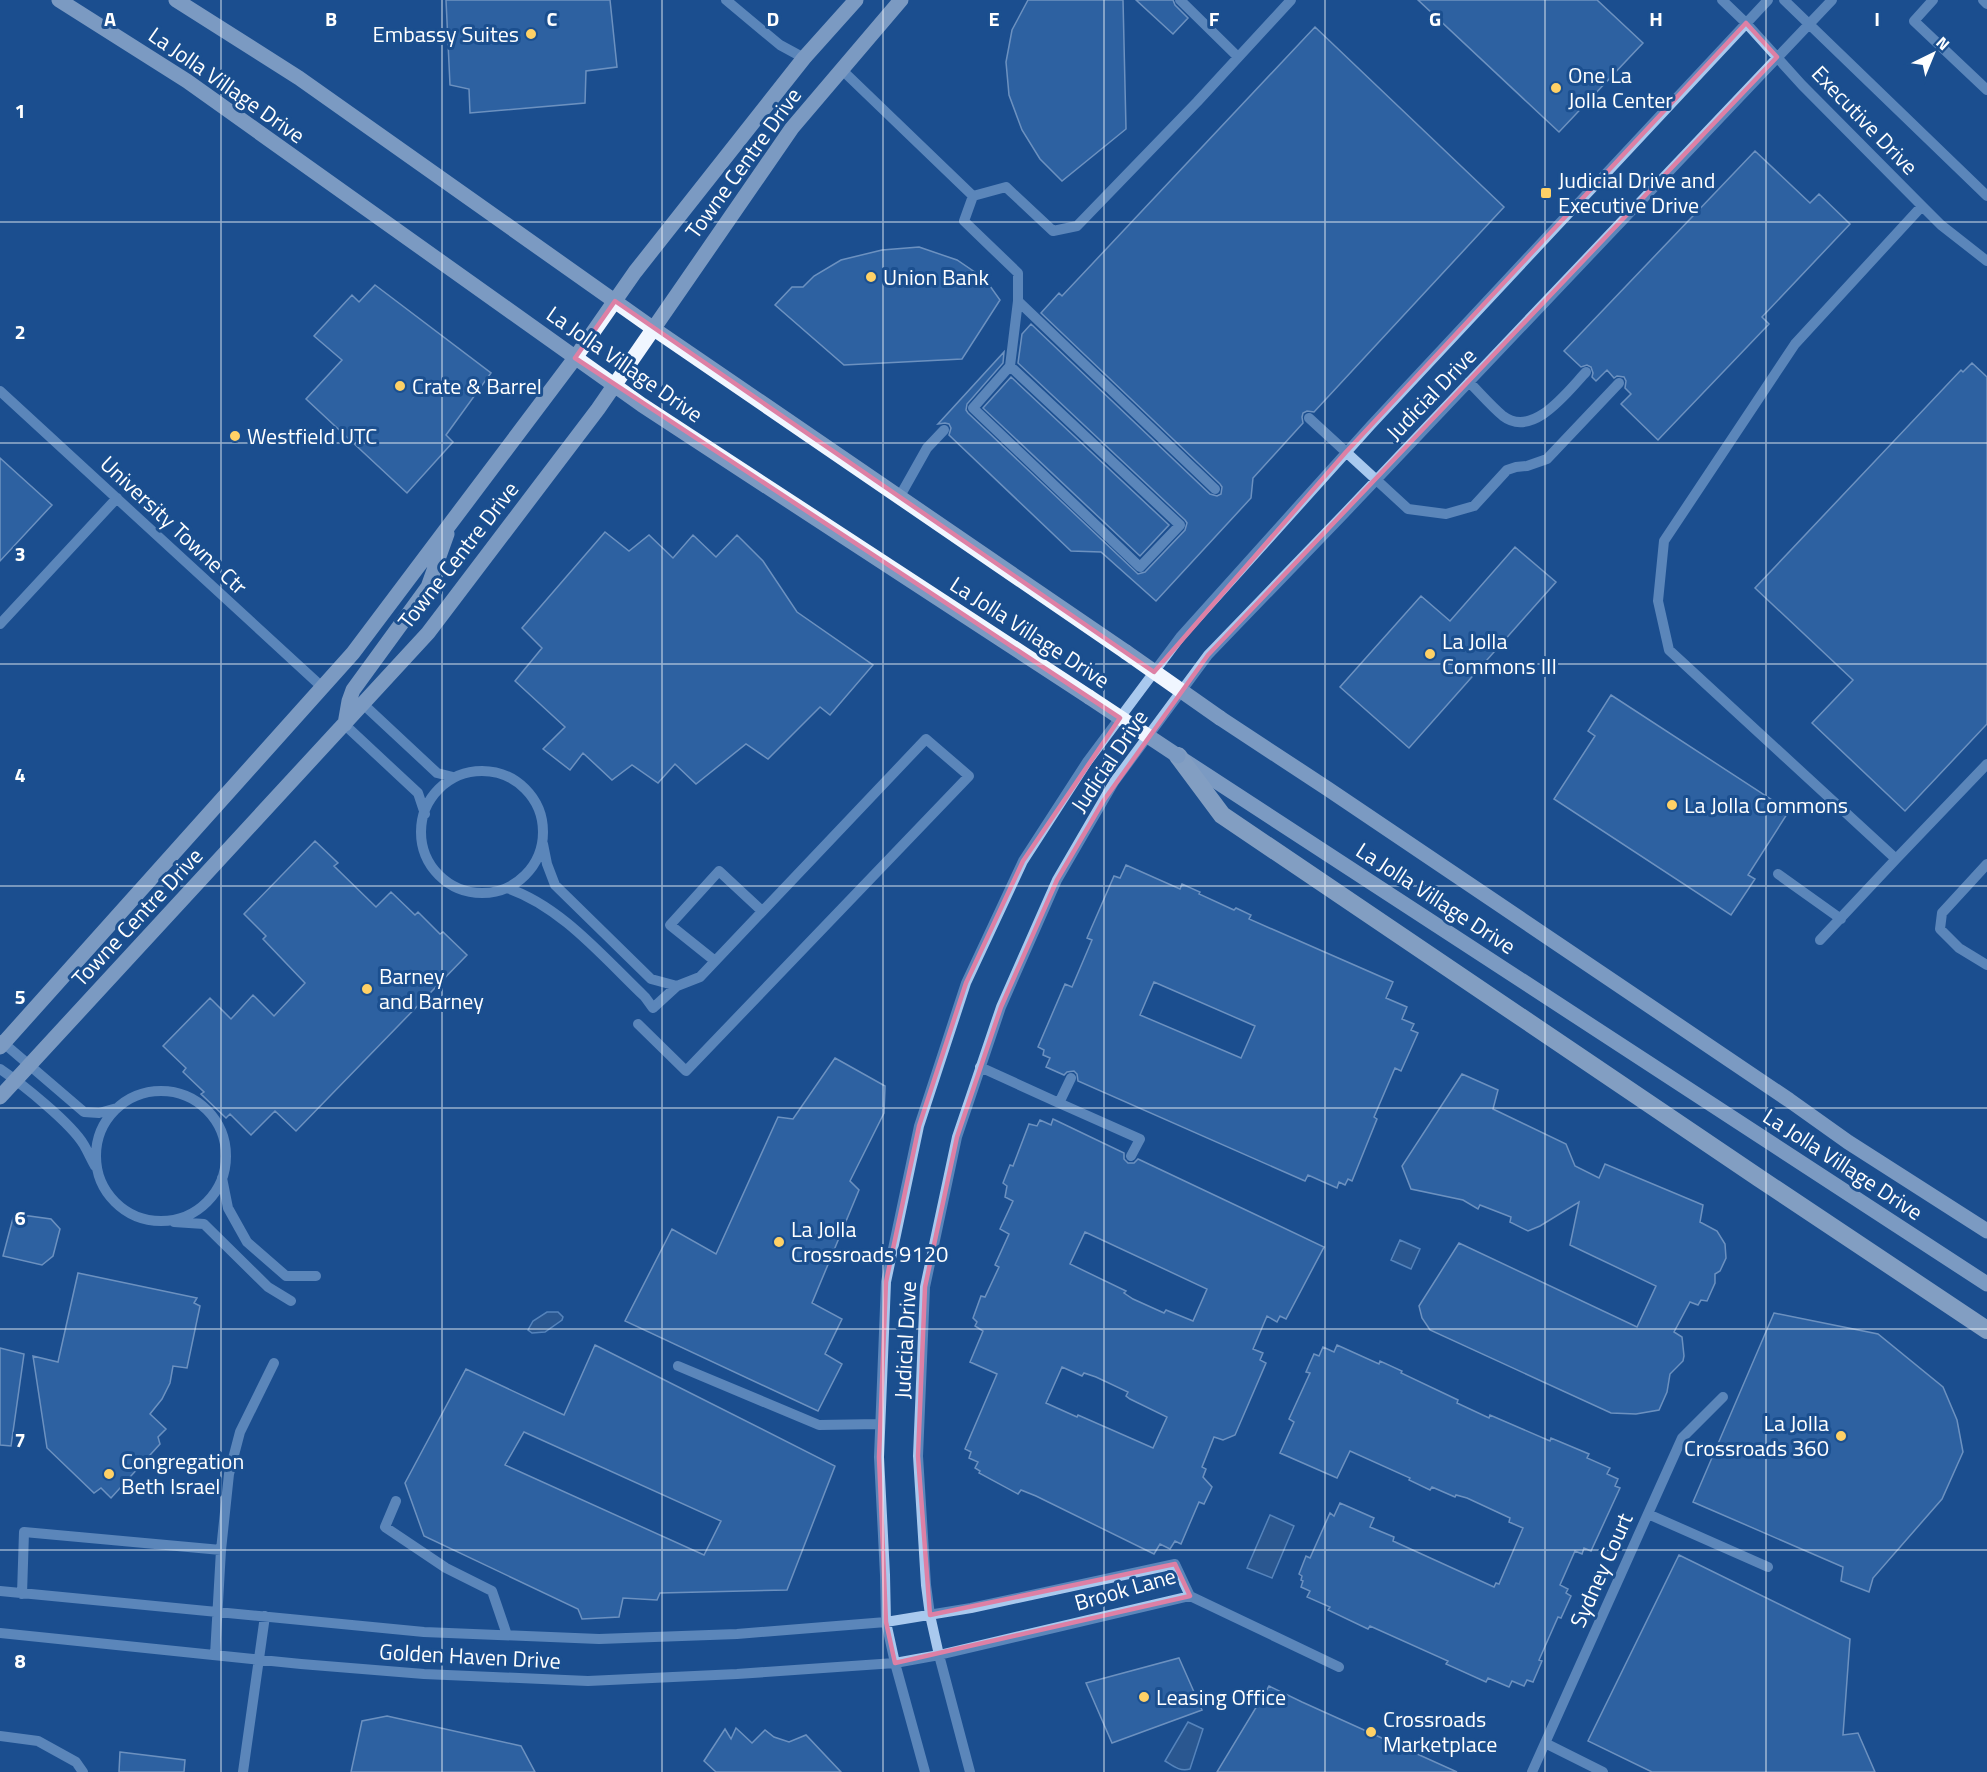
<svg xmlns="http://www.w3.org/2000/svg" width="1987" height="1772" font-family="'Titillium Web',sans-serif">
<rect width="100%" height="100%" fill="#1b4f8f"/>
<path fill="#3c6290" stroke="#9cc4f0" stroke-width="1.5" d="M 1400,1240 L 1420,1249 L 1411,1269 L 1391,1260 Z
M 547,1312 L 558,1312 L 563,1317 L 562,1320 L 545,1332 L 532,1333 L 528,1330 L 533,1321 Z
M 1270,1515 L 1294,1526 L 1272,1578 L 1247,1568 Z
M 1188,1722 L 1203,1729 L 1190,1769 C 1180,1772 1173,1766 1165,1761 Z"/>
<path fill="#4478b7" stroke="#cfe3fa" stroke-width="1.5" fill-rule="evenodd" d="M 446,0 L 610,0 L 617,67 L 586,71 L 585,103 L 470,113 L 469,89 L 450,85 Z
M 1028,0 L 1123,0 L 1126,129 L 1062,181 L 1040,159 L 1022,130 L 1009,95 L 1006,62 L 1012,30 Z
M 1136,0 L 1173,0 L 1175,5 L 1188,18 L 1173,34 Z
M 1418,0 L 1597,0 L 1643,43 L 1559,132 Z
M 1315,27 L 1504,207 L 1314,412 L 1307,411 L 1303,413 L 1302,417 L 1303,423 L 1253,478 L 1251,498 L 1156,601 L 1101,552 L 1071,551 L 949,435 L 951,428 L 949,424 L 945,423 L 938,424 L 1004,352 L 1003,363 L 967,404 L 966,410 L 968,413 L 1138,574 L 1145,572 L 1185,530 L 1187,523 L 1185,520 L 1018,363 L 1022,334 L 1031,324 L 1210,494 L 1217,496 L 1221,494 L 1222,487 L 1220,484 L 1041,313 L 1059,293 L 1062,296 Z
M 1755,151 L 1810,203 L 1819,194 L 1850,224 L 1762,317 L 1769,324 L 1658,440 L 1621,404 L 1631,394 L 1625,388 L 1626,381 L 1624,377 L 1617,376 L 1614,378 L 1607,370 L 1596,381 L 1592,377 L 1593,373 L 1591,367 L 1587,365 L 1581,367 L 1564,351 Z
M 919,247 L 957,260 L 985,279 L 1000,300 L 962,359 L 844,365 L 775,305 L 792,287 L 803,287 L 814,276 L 841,260 L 882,250 Z
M 375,285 L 491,373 L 446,435 L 453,442 L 407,493 L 306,399 L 342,360 L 314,336 L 352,295 L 359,302 Z
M 1972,363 L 1987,377 L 1987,724 L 1905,811 L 1812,723 L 1853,680 L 1755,588 L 1961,370 L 1963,372 Z
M 1011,377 L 1169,525 L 1140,556 L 983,408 Z
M 0,458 L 52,505 L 0,561 Z
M 605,532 L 629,551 L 649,535 L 673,558 L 693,535 L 716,557 L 737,535 L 763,561 L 797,612 L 873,665 L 830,715 L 820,707 L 768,759 L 746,744 L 696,784 L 675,764 L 658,783 L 632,765 L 612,780 L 583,753 L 570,770 L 543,749 L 565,727 L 515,681 L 542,648 L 522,628 Z
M 1515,547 L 1556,582 L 1409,748 L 1340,687 L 1421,596 L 1450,621 Z
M 1611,695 L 1789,811 L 1748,875 L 1755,879 L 1731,915 L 1554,799 L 1595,736 L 1588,731 Z
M 315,841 L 338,863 L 334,866 L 376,907 L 391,892 L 415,915 L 418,912 L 440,934 L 443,932 L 467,955 L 296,1131 L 275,1111 L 251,1135 L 230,1114 L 226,1118 L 201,1094 L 204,1092 L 183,1072 L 186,1068 L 163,1046 L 210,998 L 231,1019 L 253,995 L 274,1016 L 305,983 L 263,939 L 266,936 L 244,914 Z
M 1126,865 L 1180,889 L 1182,884 L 1200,892 L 1199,894 L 1234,910 L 1236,908 L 1251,915 L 1249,919 L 1393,982 L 1386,998 L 1407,1007 L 1402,1019 L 1414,1024 L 1411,1030 L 1418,1033 L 1401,1071 L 1395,1068 L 1374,1117 L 1377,1119 L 1352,1181 L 1348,1179 L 1345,1185 L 1339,1182 L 1337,1188 L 1308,1175 L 1305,1181 L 1078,1081 L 1077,1074 L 1074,1071 L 1067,1072 L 1064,1075 L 1046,1067 L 1050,1058 L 1043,1055 L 1044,1050 L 1038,1047 L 1065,984 L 1072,987 L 1092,940 L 1087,938 L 1114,876 L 1120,878 ZM 1154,982 L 1255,1026 L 1241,1058 L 1140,1015 Z
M 835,1058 L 885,1086 L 884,1113 L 850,1181 L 859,1190 L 812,1303 L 842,1319 L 825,1354 L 842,1364 L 818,1411 L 625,1321 L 672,1229 L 716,1254 L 778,1117 L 793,1119 Z
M 1462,1074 L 1498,1090 L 1493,1109 L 1566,1144 L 1575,1166 L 1599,1178 L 1605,1164 L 1703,1205 L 1700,1222 L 1717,1231 L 1725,1244 L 1726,1258 L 1720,1271 L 1715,1274 L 1715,1283 L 1707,1301 L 1701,1300 L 1698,1305 L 1690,1302 L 1674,1332 L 1682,1337 L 1684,1356 L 1683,1361 L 1670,1374 L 1667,1392 L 1659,1410 L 1636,1414 L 1611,1413 L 1430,1330 L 1422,1318 L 1419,1306 L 1459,1243 L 1637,1327 L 1656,1286 L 1570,1245 L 1579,1202 L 1540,1226 L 1528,1231 L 1510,1222 L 1511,1217 L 1480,1205 L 1478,1209 L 1463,1200 L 1411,1189 L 1402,1166 Z
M 1053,1119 L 1124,1153 L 1124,1159 L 1128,1163 L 1134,1163 L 1138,1159 L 1324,1247 L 1286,1319 L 1280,1316 L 1277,1322 L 1267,1316 L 1253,1349 L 1263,1353 L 1260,1360 L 1266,1363 L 1235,1435 L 1223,1440 L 1214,1437 L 1202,1467 L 1206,1469 L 1203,1477 L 1212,1487 L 1204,1504 L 1199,1502 L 1181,1544 L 1175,1541 L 1170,1549 L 1160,1544 L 1154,1554 L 1036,1496 L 1021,1490 L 1018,1494 L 979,1473 L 980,1471 L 975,1468 L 978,1462 L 969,1458 L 971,1452 L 965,1449 L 997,1374 L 970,1362 L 983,1331 L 975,1326 L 977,1322 L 973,1318 L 981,1296 L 985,1297 L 999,1267 L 995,1265 L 1009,1234 L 1000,1229 L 1013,1201 L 1005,1197 L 1007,1186 L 1003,1183 L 1010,1165 L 1013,1166 L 1029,1124 L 1037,1126 L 1040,1120 L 1051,1125 ZM 1085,1232 L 1207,1289 L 1193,1321 L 1166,1310 L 1164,1313 L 1133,1299 L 1124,1293 L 1126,1291 L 1070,1264 ZM 1062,1367 L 1082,1376 L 1084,1373 L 1096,1377 L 1128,1392 L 1126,1396 L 1130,1399 L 1167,1417 L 1153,1448 L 1078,1415 L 1077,1417 L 1046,1403 Z
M 22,1215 L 51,1219 L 60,1229 L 53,1256 L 42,1265 L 3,1256 L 13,1218 Z
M 78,1273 L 197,1298 L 194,1303 L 200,1306 L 187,1368 L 173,1366 L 170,1383 L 162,1399 L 150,1414 L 166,1429 L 158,1437 L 160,1444 L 111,1498 L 101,1488 L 94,1493 L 47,1448 L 33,1356 L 58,1362 Z
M 1774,1313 L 1878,1334 L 1943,1387 L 1957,1420 L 1963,1452 L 1942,1499 L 1873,1578 L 1869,1592 L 1841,1581 L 1843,1567 L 1693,1502 Z
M 595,1345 L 835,1466 L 787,1590 L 660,1593 L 657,1600 L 623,1598 L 619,1617 L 582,1619 L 578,1609 L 424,1536 L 405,1483 L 466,1369 L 564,1415 ZM 524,1432 L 721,1521 L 704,1555 L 505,1465 Z
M 1337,1345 L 1379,1364 L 1380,1361 L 1402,1371 L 1401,1373 L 1458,1400 L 1457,1403 L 1489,1418 L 1490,1415 L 1550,1441 L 1551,1438 L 1589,1454 L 1587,1458 L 1610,1468 L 1607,1474 L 1618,1479 L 1615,1486 L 1620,1488 L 1591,1551 L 1584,1548 L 1582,1554 L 1575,1551 L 1560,1585 L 1568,1589 L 1566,1593 L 1571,1596 L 1561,1618 L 1558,1617 L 1539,1660 L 1542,1661 L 1533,1682 L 1527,1680 L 1524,1686 L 1512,1681 L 1509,1687 L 1488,1678 L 1486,1682 L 1446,1664 L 1448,1661 L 1370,1626 L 1368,1629 L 1328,1610 L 1330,1607 L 1307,1597 L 1310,1591 L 1301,1587 L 1303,1581 L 1301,1580 L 1302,1576 L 1299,1574 L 1306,1556 L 1310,1558 L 1330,1513 L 1334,1516 L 1340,1503 L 1374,1518 L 1370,1527 L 1394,1537 L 1393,1541 L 1494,1587 L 1496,1583 L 1499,1584 L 1523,1528 L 1509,1522 L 1510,1518 L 1467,1498 L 1456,1495 L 1455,1497 L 1432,1487 L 1430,1490 L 1409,1480 L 1410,1478 L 1350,1451 L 1337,1478 L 1280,1453 L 1294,1422 L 1289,1419 L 1310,1373 L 1306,1372 L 1314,1354 L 1319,1356 L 1323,1347 L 1334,1352 Z
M 0,1348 L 24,1354 L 11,1446 L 0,1445 Z
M 1679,1555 L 1850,1639 L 1843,1735 L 1858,1733 L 1875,1772 L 1652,1772 L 1588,1741 Z
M 1179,1658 L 1202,1710 L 1112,1743 L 1086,1683 Z
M 1269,1686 L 1302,1702 L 1457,1772 L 1217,1772 Z
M 387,1716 L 521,1746 L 535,1772 L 351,1772 L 362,1721 Z
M 736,1728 L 752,1743 L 765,1730 L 774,1737 L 789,1742 L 806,1735 L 841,1772 L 716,1772 L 704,1761 L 725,1729 L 731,1739 Z
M 120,1752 L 185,1760 L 184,1772 L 119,1772 Z"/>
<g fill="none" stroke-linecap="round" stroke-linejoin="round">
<path stroke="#a9c9ee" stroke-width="10" d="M 726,0 L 780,45 L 804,58
M 1180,0 L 1238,57
M 1722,0 L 1746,23 L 1802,85 L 1922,206 L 1941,225 L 1987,261
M 1784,0 L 1987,196
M 1933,0 L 1914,21 L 1987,90
M 1983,0 L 1987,4
M 841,69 L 973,196 L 964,221 L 1018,273 L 1018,301 L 1215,489
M 973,196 L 1006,187 L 1053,231 L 1077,226 L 1197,102 L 1291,0
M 1922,206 L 1795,344 L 1664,541 L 1658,601 L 1669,650 L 1896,859 L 1987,764
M 1010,366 L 1180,525 L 1140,567 L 973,408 L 1010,366 L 1018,301
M 1469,382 C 1480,393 1491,406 1503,416 C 1533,439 1568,391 1586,372
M 0,391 L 322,687
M 1309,418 L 1408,509 L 1446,514 L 1474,506 L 1507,470 L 1516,467 L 1527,466 L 1547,459 L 1619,383
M 900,496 L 927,448 L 944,430
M 0,624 L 117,498
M 363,704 L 437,773 L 453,777
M 345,725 L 418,793 L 425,814
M421 832a61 61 0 1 1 122 0a61 61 0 1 1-122 0Z
M 543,844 L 547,864 L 555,885 L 651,979 L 677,986
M 1987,864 L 1942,913 L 1940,929 L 1959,948 L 1987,965
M 1778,874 L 1841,919
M 507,888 C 561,906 604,958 645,997 L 653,1008 L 677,986 L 700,977 L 926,739 L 969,776 L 686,1071 L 638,1024
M 1820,940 L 1896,859
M 715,961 L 670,925 L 719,871 L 762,911
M 0,1040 L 84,1112 L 99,1113 L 117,1108
M 980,1067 L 1059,1103 L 1071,1078
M 0,1069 C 22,1084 71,1123 84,1145 C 88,1152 91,1159 95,1166
M96 1156a65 65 0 1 1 130 0a65 65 0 1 1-130 0Z
M 1059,1103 L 1140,1139 L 1131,1156
M 222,1178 L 228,1208 L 247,1242 L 286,1276 L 316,1276
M 174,1222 L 204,1224 L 268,1287 L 291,1301
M 678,1366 L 819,1425 L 880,1424
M 396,1501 L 385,1527 L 446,1568 L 492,1591 L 507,1635
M 1648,1514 L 1768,1567
M 0,1591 L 424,1632 L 599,1639 L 737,1634 L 886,1622 L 971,1608 L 1175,1564 L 1190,1596
M 22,1594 L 24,1532 L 221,1550
M 1190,1596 L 1339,1667
M 0,1633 L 301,1664 L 424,1674 L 588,1681 L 737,1674 L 895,1663 L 939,1655 L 1190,1596
M 215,1655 L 221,1550 L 229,1474 L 240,1432 L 274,1363
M 0,1736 L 38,1741 L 76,1762 L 83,1772
M 1545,1743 L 1603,1772
M 243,1772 L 265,1616
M 925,1772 L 895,1663 L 886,1622 L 885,1575 L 879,1457 L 886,1282 L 919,1126 L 966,983 L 1023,861 L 1087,762 L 1181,636 L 1371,425 L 1768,0
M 970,1772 L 939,1655 L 930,1615 L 926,1585 L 918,1456 L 925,1287 L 957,1137 L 1001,1007 L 1057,880 L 1114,782 L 1208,655 L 1343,515 L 1832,0
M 1532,1772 L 1682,1438 L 1723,1397"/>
<path stroke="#f0f6ff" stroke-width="15" d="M 59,0 L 187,81 L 642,405 L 1089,697
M 176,0 L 299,78 L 654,329 L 1126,652
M 1220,718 L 1328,789 L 1789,1100 L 1848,1142 L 1987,1231
M 345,724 L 349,701 L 353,690 L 428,587 L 447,534
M 1185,761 L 1987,1284
M 0,1047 L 353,653 L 575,358 L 635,272 L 804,58 L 856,0
M 0,1097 L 428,633 L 598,409 L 792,128 L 901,0"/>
<path stroke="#fff" stroke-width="18" d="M 1178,756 L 1222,815 L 1759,1178 L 1987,1330"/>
<path stroke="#f0f6ff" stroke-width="15" d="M 1126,652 L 1220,718
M 1089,697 L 1178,756"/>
</g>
<path d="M0 0H1987V1772H0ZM 1746,23 L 1777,57 L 1208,655 L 1104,800 L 1057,880 L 1001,1007 L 957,1137 L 925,1287 L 918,1456 L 930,1615 L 1175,1564 L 1190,1596 L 895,1663 L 886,1622 L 879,1457 L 886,1282 L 919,1126 L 966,983 L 1023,861 L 1120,718 L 575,358 L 615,301 L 1154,672 L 1346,452 Z" fill="#1b4f8f" fill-opacity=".55" fill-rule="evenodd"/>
<path fill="none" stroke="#dd80a5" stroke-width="4.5" stroke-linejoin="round" d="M 1746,23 L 1777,57 L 1208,655 L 1104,800 L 1057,880 L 1001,1007 L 957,1137 L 925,1287 L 918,1456 L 930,1615 L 1175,1564 L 1190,1596 L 895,1663 L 886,1622 L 879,1457 L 886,1282 L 919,1126 L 966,983 L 1023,861 L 1120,718 L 575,358 L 615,301 L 1154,672 L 1346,452 Z"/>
<path fill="none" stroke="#fff" stroke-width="1.5" stroke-opacity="0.55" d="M 221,0 L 221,1772M 442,0 L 442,1772M 662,0 L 662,1772M 883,0 L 883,1772M 1104,0 L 1104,1772M 1325,0 L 1325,1772M 1545,0 L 1545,1772M 1766,0 L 1766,1772M 0,222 L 1987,222M 0,443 L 1987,443M 0,664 L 1987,664M 0,886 L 1987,886M 0,1108 L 1987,1108M 0,1329 L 1987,1329M 0,1550 L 1987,1550"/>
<g fill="#ffd166" stroke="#1b4f8f" stroke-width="2">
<circle cx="531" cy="34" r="6"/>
<circle cx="1556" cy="88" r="6"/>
<rect x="1540" y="187" width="12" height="12" rx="3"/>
<circle cx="871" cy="277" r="6"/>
<circle cx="400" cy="386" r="6"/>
<circle cx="235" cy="436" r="6"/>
<circle cx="1430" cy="654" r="6"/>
<circle cx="1672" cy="805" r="6"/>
<circle cx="367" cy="989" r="6"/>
<circle cx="779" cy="1242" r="6"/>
<circle cx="1841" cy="1436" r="6"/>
<circle cx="109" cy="1474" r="6"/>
<circle cx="1144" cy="1697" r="6"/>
<circle cx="1371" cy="1732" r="6"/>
</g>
<g text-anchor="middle" stroke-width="6" stroke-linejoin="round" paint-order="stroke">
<g font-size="22" fill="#fff" stroke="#1b4f8f" text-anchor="start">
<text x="519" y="42" text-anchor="end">Embassy Suites</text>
<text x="1568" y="83">One La<tspan x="1568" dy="25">Jolla Center</tspan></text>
<text x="1558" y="188">Judicial Drive and<tspan x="1558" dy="25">Executive Drive</tspan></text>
<text x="883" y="285">Union Bank</text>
<text x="412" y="394">Crate &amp; Barrel</text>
<text x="247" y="444">Westfield UTC</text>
<text x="1442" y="649">La Jolla<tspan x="1442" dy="25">Commons III</tspan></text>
<text x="1684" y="813">La Jolla Commons</text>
<text x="379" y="984">Barney<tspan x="379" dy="25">and Barney</tspan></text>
<text x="791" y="1237">La Jolla<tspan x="791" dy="25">Crossroads 9120</tspan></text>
<text x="1829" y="1431" text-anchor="end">La Jolla<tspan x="1829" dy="25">Crossroads 360</tspan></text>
<text x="121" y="1469">Congregation<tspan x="121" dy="25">Beth Israel</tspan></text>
<text x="1156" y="1705">Leasing Office</text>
<text x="1383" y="1727">Crossroads<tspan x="1383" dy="25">Marketplace</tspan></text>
</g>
<g font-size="22" fill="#fff" stroke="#1b4f8f">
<text transform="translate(227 85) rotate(35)" y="8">La Jolla Village Drive</text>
<text transform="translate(1865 120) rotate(46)" y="8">Executive Drive</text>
<text transform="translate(743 163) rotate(-54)" y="8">Towne Centre Drive</text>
<text transform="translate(625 364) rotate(35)" y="8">La Jolla Village Drive</text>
<text transform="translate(1431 394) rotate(-46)" y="8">Judicial Drive</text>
<text transform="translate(174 525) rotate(43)" y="8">University Towne Ctr</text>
<text transform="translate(458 555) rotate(-52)" y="8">Towne Centre Drive</text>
<text transform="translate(1030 632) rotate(33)" y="8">La Jolla Village Drive</text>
<text transform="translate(1109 761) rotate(-56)" y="8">Judicial Drive</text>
<text transform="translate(1436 898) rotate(33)" y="8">La Jolla Village Drive</text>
<text transform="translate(137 917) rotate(-47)" y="8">Towne Centre Drive</text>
<text transform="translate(1843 1164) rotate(33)" y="8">La Jolla Village Drive</text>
<text transform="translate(905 1340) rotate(-87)" y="8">Judicial Drive</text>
<text transform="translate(1601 1570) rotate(-66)" y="8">Sydney Court</text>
<text transform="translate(1125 1589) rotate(-16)" y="8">Brook Lane</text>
<text transform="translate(470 1656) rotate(3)" y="8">Golden Haven Drive</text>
</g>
</g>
<g font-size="20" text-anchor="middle" font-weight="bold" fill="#fff" stroke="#1b4f8f" stroke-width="6" stroke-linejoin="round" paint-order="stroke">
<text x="110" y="26">A</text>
<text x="331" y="26">B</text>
<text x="552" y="26">C</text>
<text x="773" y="26">D</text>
<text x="994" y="26">E</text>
<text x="1214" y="26">F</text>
<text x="1435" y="26">G</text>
<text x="1656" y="26">H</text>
<text x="1877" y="26">I</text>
<text x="20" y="118">1</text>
<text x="20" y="339">2</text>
<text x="20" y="561">3</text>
<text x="20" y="782">4</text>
<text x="20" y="1004">5</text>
<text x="20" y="1225">6</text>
<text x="20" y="1447">7</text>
<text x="20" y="1668">8</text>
</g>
<g transform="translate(1933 54) rotate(43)" stroke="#1b4f8f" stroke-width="4.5" paint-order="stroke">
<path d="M0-4.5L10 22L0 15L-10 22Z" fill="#ffffff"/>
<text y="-9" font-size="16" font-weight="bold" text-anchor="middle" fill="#ffffff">N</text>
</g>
</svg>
